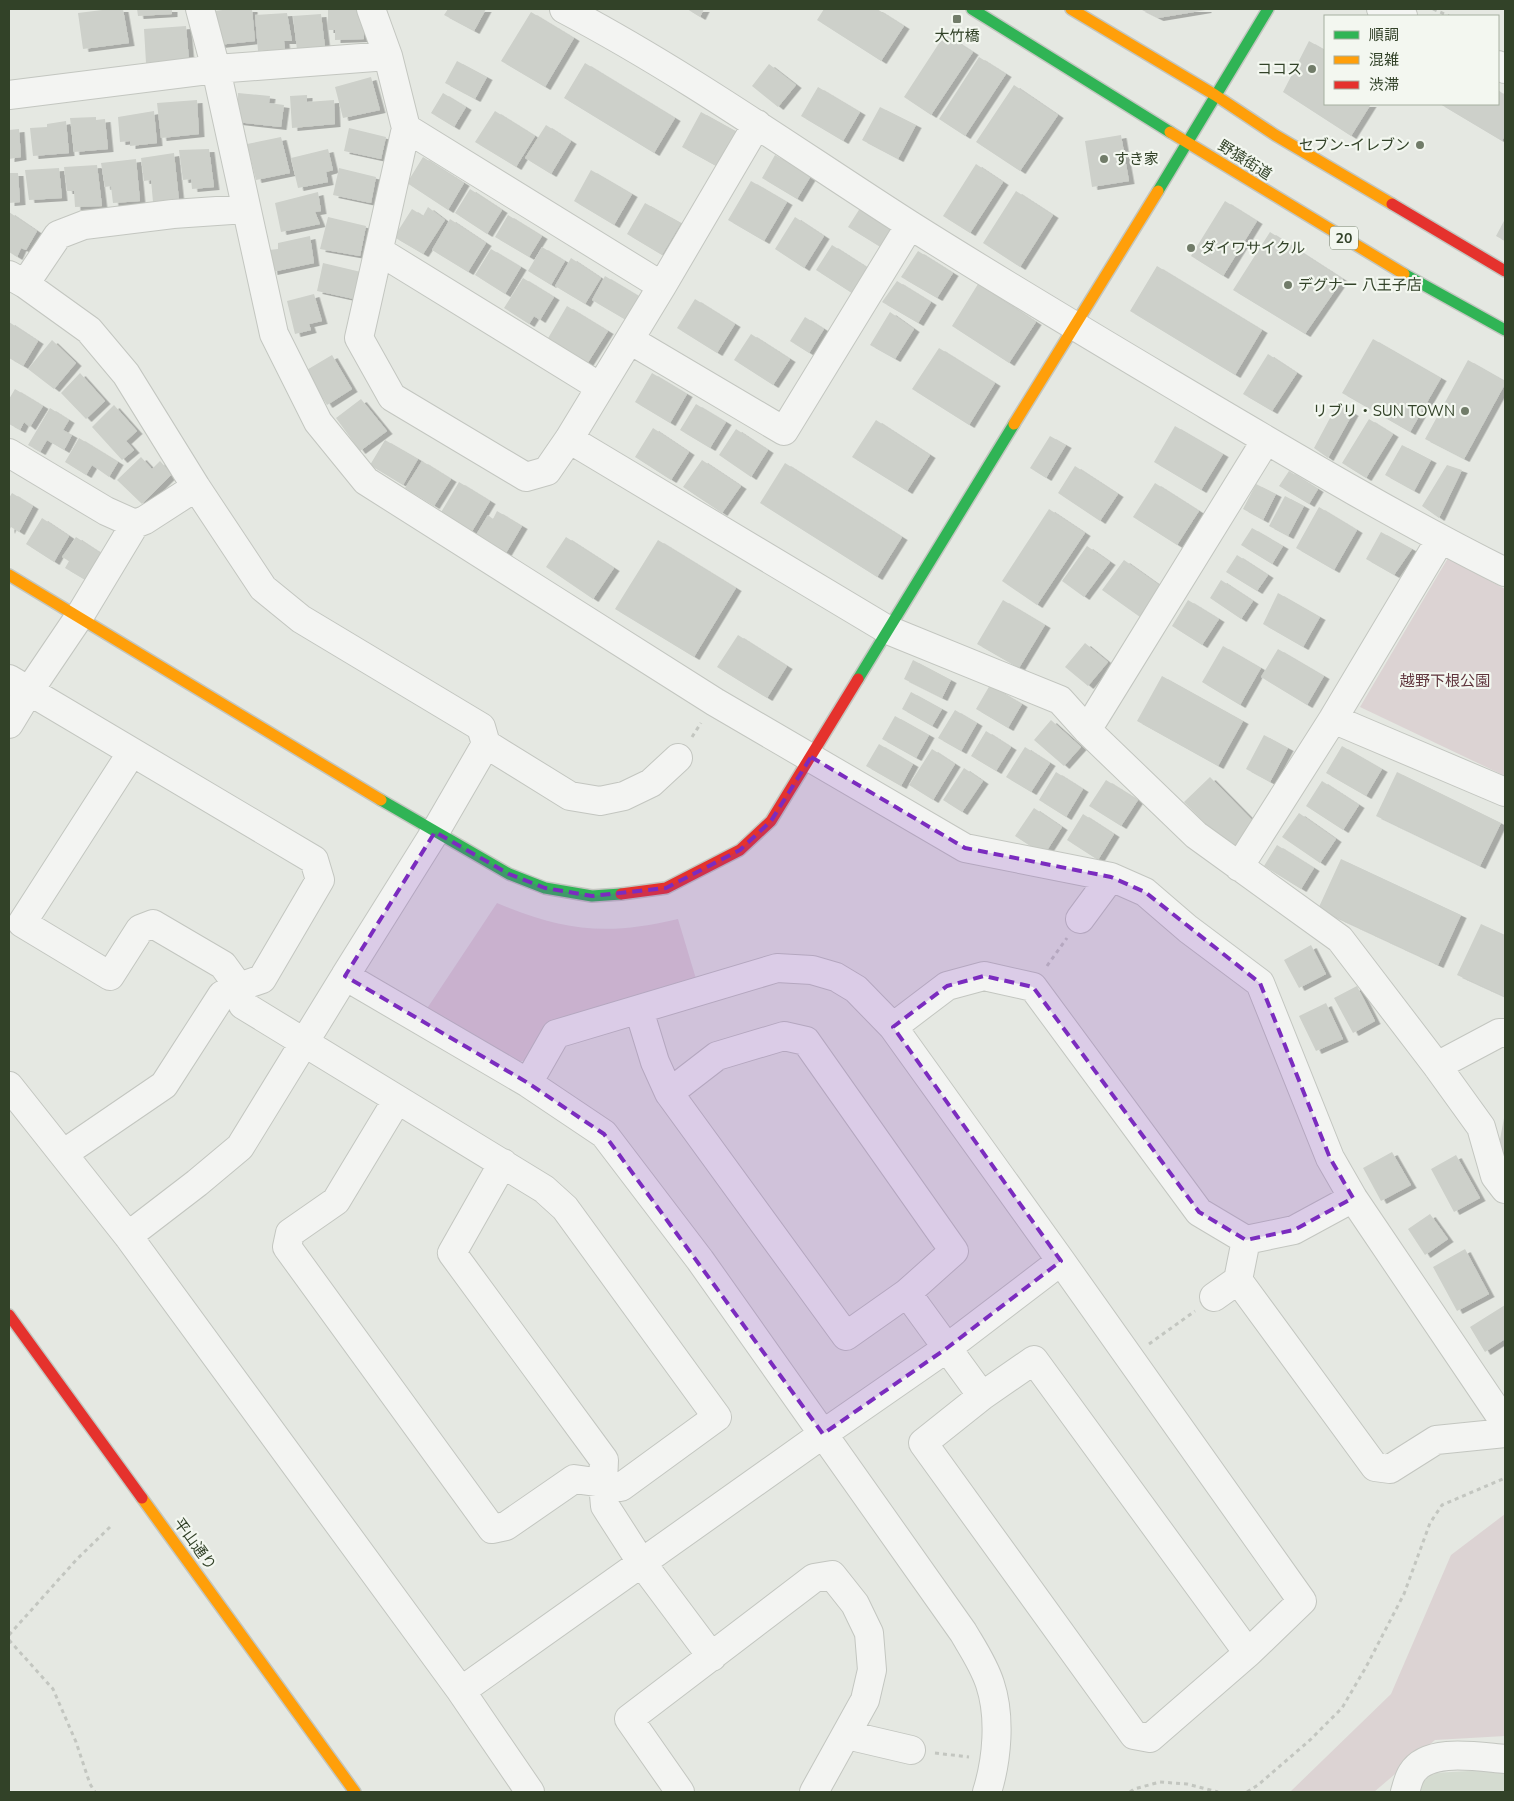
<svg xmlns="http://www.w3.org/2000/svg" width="1514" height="1801" font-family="'Nunito Sans','Noto Sans JP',sans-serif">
<defs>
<filter id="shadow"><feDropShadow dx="5.5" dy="3" stdDeviation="0" flood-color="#0004"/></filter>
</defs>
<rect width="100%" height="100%" fill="#e5e8e2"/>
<path fill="#d4dbd0" d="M 1505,1769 L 1505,1792 L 1411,1792 L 1433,1773 Z"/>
<path fill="#dcd3d3" d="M 1448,558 L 1505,589 L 1505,776 L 1360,707 Z
M 497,903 C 563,931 607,936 678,919 L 697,982 L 527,1060 L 508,1064 L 424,1013 Z
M 1505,1514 L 1505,1736 L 1435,1740 L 1374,1792 L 1290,1792 L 1391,1694 L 1451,1555 Z"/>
<path fill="#cdd0ca" filter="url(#shadow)" d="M 110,9 L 123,9 L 129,43 L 83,49 L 78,13 Z
M 137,9 L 172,9 L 172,14 L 138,16 Z
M 230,9 L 252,9 L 255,41 L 218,45 L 215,11 Z
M 328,9 L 363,10 L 364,39 L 335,40 L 335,30 L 328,30 Z
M 448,9 L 486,9 L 474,31 L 444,15 Z
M 687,9 L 704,9 L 700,17 Z
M 824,9 L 877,9 L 904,26 L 881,61 L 817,20 Z
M 1140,9 L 1206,9 L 1206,10 L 1158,18 Z
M 531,12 L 574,38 L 545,87 L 501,61 Z
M 287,13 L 292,41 L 284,41 L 285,49 L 258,51 L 255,15 Z
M 321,14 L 325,47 L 297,50 L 293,16 Z
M 186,26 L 189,60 L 146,63 L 144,29 Z
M 945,34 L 973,52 L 931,115 L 904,97 Z
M 1309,41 L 1325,50 L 1325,104 L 1371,104 L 1351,136 L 1283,92 Z
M 979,57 L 1006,74 L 965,136 L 939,119 Z
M 457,61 L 487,77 L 475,99 L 445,83 Z
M 585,63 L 675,118 L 654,153 L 564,98 Z
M 769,64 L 796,85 L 778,107 L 752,86 Z
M 371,77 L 380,110 L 343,118 L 335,87 Z
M 1014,85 L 1058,115 L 1020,171 L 976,142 Z
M 818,87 L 860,112 L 843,141 L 801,116 Z
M 1498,90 L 1505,95 L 1505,135 L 1502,141 L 1440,104 L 1498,104 Z
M 238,93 L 270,96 L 269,103 L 284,105 L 281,127 L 237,122 Z
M 443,93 L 466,107 L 454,127 L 431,113 Z
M 307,95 L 307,102 L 334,100 L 335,124 L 292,128 L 290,96 Z
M 197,100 L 199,134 L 161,138 L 157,103 Z
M 880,107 L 916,125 L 898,159 L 862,140 Z
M 154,111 L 157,143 L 130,146 L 130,141 L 120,142 L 118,117 Z
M 495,111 L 535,136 L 516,167 L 475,142 Z
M 701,112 L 737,132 L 718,167 L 682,147 Z
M 96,117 L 96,120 L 105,119 L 108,149 L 74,152 L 70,118 Z
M 66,121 L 69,153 L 33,156 L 30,128 L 47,127 L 47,124 Z
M 546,125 L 571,141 L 551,174 L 525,158 Z
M 349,128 L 386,137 L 381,159 L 344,151 Z
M 19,129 L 21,157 L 9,159 L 9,130 Z
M 1121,135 L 1129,181 L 1092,187 L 1085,141 Z
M 281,137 L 290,173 L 256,180 L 247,144 Z
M 209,149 L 214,187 L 192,189 L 191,179 L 183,180 L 179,150 Z
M 328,149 L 333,170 L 326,172 L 328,182 L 298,188 L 291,158 Z
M 174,153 L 179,200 L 153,202 L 151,180 L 144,181 L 141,158 Z
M 775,155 L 811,176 L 797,199 L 762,178 Z
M 423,157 L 464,183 L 448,210 L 407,183 Z
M 136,159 L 140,201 L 113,203 L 111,186 L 105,187 L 101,163 Z
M 976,164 L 1003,182 L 970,233 L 943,216 Z
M 97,165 L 102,206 L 75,207 L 74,191 L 67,191 L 64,167 Z
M 59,168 L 62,198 L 29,200 L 25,170 Z
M 339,168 L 376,177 L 371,203 L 333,195 Z
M 591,170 L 632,194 L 614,225 L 574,201 Z
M 9,173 L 18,173 L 20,202 L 9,203 Z
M 751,181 L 787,202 L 764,241 L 728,220 Z
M 470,189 L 502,210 L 487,234 L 455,213 Z
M 1016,191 L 1053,215 L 1020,267 L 983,243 Z
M 318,192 L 321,211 L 315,212 L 320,224 L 281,232 L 275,203 Z
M 1225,201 L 1257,221 L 1223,276 L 1191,256 Z
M 864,202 L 898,224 L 882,248 L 848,227 Z
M 645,203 L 681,223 L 662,255 L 627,234 Z
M 428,207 L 445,220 L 423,254 L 394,237 L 412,209 L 423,216 Z
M 9,212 L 37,231 L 26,250 L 21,248 L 17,257 L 9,252 Z
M 508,215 L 542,236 L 529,257 L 495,237 Z
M 328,217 L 366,226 L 360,256 L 320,249 Z
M 795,217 L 824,236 L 804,268 L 775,249 Z
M 450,219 L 486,243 L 468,272 L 432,250 Z
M 1505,219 L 1505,241 L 1496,236 Z
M 1270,232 L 1343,279 L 1305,334 L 1233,290 Z
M 310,236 L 314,263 L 272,272 L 269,250 L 278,249 L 278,243 Z
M 832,245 L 874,272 L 858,297 L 816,270 Z
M 542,247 L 565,261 L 551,285 L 528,271 Z
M 491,249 L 521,267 L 505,294 L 475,275 Z
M 918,251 L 953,273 L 937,298 L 901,277 Z
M 571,258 L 601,278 L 585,304 L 555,286 Z
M 323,263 L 361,272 L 354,299 L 317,291 Z
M 1157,266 L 1262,330 L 1235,375 L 1130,311 Z
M 605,276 L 640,297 L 626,320 L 592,300 Z
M 523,278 L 554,297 L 540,320 L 534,316 L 529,324 L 504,308 Z
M 897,281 L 931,302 L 918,323 L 882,302 Z
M 978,284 L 1036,322 L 1009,363 L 952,326 Z
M 314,294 L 322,321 L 309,324 L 311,330 L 295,334 L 287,301 Z
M 695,299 L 735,324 L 717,353 L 677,328 Z
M 567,306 L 608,331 L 587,364 L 547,340 Z
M 890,312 L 914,329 L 895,359 L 870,345 Z
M 805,317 L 824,329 L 809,353 L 790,341 Z
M 9,322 L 38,341 L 23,366 L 9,358 Z
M 751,334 L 790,359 L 773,385 L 734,360 Z
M 1373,339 L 1441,378 L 1410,432 L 1342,393 Z
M 52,340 L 76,363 L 54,389 L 28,369 Z
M 939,348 L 995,383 L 969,425 L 912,389 Z
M 1268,354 L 1297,373 L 1272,411 L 1243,394 Z
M 332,355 L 352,389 L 327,405 L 305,371 Z
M 1468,360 L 1505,381 L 1505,384 L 1464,459 L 1425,439 Z
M 80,373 L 105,401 L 86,419 L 61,393 Z
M 652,373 L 687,394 L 670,423 L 635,402 Z
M 15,389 L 43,406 L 30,427 L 24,422 L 20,430 L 9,424 L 9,399 Z
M 361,399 L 387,431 L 360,451 L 336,418 Z
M 1338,403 L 1353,413 L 1328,458 L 1314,448 Z
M 696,404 L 726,422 L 710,448 L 680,430 Z
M 114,405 L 137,431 L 126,441 L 134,450 L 122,460 L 92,427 Z
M 50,408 L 69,420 L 63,430 L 72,435 L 64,450 L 47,440 L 40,452 L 28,445 Z
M 1369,419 L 1393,434 L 1366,478 L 1342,463 Z
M 876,420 L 930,455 L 907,491 L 852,457 Z
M 1175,426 L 1223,454 L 1201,490 L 1154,462 Z
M 653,428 L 689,452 L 671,480 L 635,457 Z
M 736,429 L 768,450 L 751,477 L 719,455 Z
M 1050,436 L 1066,445 L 1046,478 L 1030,468 Z
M 79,438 L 118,462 L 109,477 L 92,465 L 86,475 L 65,462 Z
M 385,440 L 418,459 L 403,485 L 370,465 Z
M 1402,445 L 1431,460 L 1414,491 L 1385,475 Z
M 141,457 L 152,469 L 160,461 L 172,474 L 142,504 L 117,480 Z
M 702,460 L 741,486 L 722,513 L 683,487 Z
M 422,461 L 451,479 L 434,506 L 405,488 Z
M 785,463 L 902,537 L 877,577 L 760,503 Z
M 1447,465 L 1462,470 L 1439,518 L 1422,506 Z
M 1075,466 L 1118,494 L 1100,521 L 1058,493 Z
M 1289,471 L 1318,489 L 1309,504 L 1279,486 Z
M 459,482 L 490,501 L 471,533 L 440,514 Z
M 1155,483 L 1199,511 L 1177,545 L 1133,517 Z
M 1256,484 L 1276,494 L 1263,520 L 1243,509 Z
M 12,493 L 33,506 L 19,532 L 11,527 L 9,531 L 9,498 Z
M 1285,496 L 1304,506 L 1288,536 L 1269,526 Z
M 1319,507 L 1357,530 L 1334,570 L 1296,548 Z
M 1049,509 L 1085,533 L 1037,605 L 1002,581 Z
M 497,511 L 522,526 L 506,553 L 476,535 L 488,515 L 493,519 Z
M 42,518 L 69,536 L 54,562 L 26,544 Z
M 1252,528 L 1283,546 L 1272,564 L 1241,545 Z
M 1381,532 L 1412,549 L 1394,575 L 1366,559 Z
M 76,537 L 102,554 L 87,581 L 65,568 L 69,561 L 62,557 Z
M 566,537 L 614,568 L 593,599 L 546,567 Z
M 658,540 L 736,588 L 694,657 L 615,609 Z
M 1087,546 L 1110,562 L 1084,597 L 1062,581 Z
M 1237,555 L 1268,575 L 1257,591 L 1226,572 Z
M 1124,560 L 1162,587 L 1140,617 L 1102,590 Z
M 1221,580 L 1253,601 L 1241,619 L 1210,598 Z
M 1278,593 L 1320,617 L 1303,647 L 1263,624 Z
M 1003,600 L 1045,625 L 1019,668 L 977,644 Z
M 1188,600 L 1219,619 L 1202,645 L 1172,626 Z
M 738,635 L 787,666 L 767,698 L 717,667 Z
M 1085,643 L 1108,662 L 1088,686 L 1065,667 Z
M 1223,646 L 1261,668 L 1240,705 L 1202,682 Z
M 1278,649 L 1324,676 L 1307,705 L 1261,677 Z
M 913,660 L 951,680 L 942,698 L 904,679 Z
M 1162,676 L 1243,721 L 1218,766 L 1137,721 Z
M 990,685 L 1022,704 L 1008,728 L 976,709 Z
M 911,692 L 942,709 L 932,726 L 902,709 Z
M 955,710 L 977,723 L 961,751 L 938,738 Z
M 895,716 L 929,735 L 916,758 L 882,739 Z
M 1051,720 L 1081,747 L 1064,766 L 1034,740 Z
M 986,731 L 1011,747 L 996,771 L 971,756 Z
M 1264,735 L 1288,748 L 1270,782 L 1246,769 Z
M 879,744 L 913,764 L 901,786 L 866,766 Z
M 1342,746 L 1382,769 L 1366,796 L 1326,773 Z
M 1025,747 L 1050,763 L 1031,792 L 1006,777 Z
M 932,749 L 955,764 L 933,800 L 909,785 Z
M 964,768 L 983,781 L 962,812 L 943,800 Z
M 1056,772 L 1083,789 L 1066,817 L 1039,800 Z
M 1397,772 L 1501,823 L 1480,866 L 1376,816 Z
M 1210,777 L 1259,827 L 1233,852 L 1184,802 Z
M 1106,780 L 1138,800 L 1121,826 L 1089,806 Z
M 1322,781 L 1359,805 L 1343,830 L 1306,806 Z
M 1034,808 L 1062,827 L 1044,855 L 1015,836 Z
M 1299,813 L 1336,839 L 1320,863 L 1282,837 Z
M 1083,814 L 1114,834 L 1098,860 L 1067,840 Z
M 1277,845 L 1314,868 L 1301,889 L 1264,866 Z
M 1341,859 L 1461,915 L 1438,965 L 1318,909 Z
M 1481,924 L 1505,935 L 1505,997 L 1457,975 Z
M 1311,945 L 1326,974 L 1299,988 L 1284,960 Z
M 1357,986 L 1375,1021 L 1353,1033 L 1334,998 Z
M 1326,1003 L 1343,1039 L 1316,1051 L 1299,1016 Z
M 1504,1118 L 1505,1119 L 1505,1151 L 1498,1150 Z
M 1392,1152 L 1411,1185 L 1381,1201 L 1363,1168 Z
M 1456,1155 L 1480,1198 L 1454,1212 L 1431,1169 Z
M 1430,1214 L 1448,1239 L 1425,1255 L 1408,1229 Z
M 1465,1249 L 1489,1294 L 1457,1311 L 1433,1267 Z
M 1505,1305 L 1505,1339 L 1485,1352 L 1470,1327 Z"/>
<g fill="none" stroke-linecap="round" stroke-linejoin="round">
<defs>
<path id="street" d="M 200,9 L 216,69 L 274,334 L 318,422 L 366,481 L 715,702 L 965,848 L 1111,877 L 1145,892 L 1188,929 L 1260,983 L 1330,1158 L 1353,1198 L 1505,1423
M 371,9 L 388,56 L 406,128 L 662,286
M 564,9 C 684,72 796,152 910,225 C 1008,287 1108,346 1207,405 C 1305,463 1403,521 1505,572
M 1381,9 L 1403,16
M 1498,65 L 1505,69
M 9,95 L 216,69 L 388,56
M 406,128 L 359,338 L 392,397 L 526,477 L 547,471 L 569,439 L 662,286 L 757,124
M 379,251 L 600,387
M 9,275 L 25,284 L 89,330 L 126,374 L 196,487 L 263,588 L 301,619 L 481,727 L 486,744 L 435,832 L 345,976 L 528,1083 L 604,1134 L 700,1260 L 963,1632 C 973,1649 984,1665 990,1684 C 1001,1717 997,1760 987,1792
M 25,284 L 58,235 L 84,225 L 173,214 L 246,209
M 630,340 L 784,431 L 910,225
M 569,439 L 888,630 L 1060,700 L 1087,730 L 1196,835 L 1340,939 L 1437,1066 L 1481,1127 L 1495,1176 L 1505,1189
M 9,453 L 106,511 L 135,524 L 145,520 L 196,487
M 9,679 L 314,860 L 320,880 L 262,979 L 239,987 L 243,1005 L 544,1189 L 565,1208 L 717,1417 L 621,1487 L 603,1483 L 605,1506 L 641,1562 L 712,1657
M 1333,719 L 1505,792
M 9,724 L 29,691 L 79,617 L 135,524
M 1087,730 L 1266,440
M 486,744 L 570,796 L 600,801 L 624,796 L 651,783 L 678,758
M 1239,867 L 1333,719 L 1440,540
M 1080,919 L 1111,877
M 639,1010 L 655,1062 L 669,1093 L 717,1056 L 784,1036 L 806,1041 L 954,1251 L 907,1293 L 846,1336 L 669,1093
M 893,1027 L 947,986 L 984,976 L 1033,987 L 1199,1212 L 1246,1240 L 1294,1230 L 1353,1198
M 1437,1066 L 1499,1033 L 1505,1033
M 528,1083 L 556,1034 L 777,968 L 812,970 L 836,977 L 856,989 L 893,1027 L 1061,1261 L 1302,1601 L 1248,1653
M 9,1086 L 128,1236 L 461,1691 L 530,1792
M 397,1100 L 336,1201 L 290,1233 L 287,1247 L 492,1529 L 506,1526 L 574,1479 L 603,1483 L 604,1460 L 452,1253 L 503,1163
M 63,1154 L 164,1085 L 222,995 L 239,987 L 223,965 L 153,924 L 140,929 L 110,976 L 22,923 L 132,752
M 128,1236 L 197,1183 L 240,1147 L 345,976
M 1246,1240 L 1238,1280 L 1375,1467 L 1390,1469 L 1436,1440 L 1505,1433
M 907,1293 L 982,1396
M 1214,1297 L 1238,1280
M 1034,1360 L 1248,1653 L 1150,1738 L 1134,1735 L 923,1443 L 982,1396 Z
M 461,1691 L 823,1434 L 947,1348 L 1061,1261
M 847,1735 L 911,1750
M 680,1792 L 629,1719 L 814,1578 L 832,1575 L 855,1604 L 869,1633 L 872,1670 L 865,1700 L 814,1792
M 1405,1792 C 1407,1786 1408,1779 1412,1773 C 1428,1747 1479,1757 1505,1759"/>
<path id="fast" d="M 972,9 L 1170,132
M 1158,191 L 1268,9
M 1404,274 L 1505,330
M 858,679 L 1014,424
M 381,800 L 509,874 L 545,888 L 592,896 L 621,894"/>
<path id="slow" d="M 1071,9 L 1215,95 L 1275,135 L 1392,204
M 1170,132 L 1404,274
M 1014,424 L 1158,191
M 9,575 L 381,800
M 142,1498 L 355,1792"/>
<path id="jam" d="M 1392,204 L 1505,271
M 621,894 L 666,888 L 740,850 L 771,821 L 858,679
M 9,1315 L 142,1498"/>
</defs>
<use href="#street" stroke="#c3c6c0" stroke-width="30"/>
<use href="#fast" stroke="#c3c6c0" stroke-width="14"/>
<use href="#slow" stroke="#c3c6c0" stroke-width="14"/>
<use href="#jam" stroke="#c3c6c0" stroke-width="14"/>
<path stroke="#c3c6c0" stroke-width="3" stroke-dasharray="4 4" stroke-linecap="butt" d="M 1433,9 L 1449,16
M 692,737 L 701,723
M 1047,966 L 1067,938
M 1149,1344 L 1195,1311
M 9,1635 L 77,1559 L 110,1527
M 9,1640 L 53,1689 L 76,1742 L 90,1784 L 95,1792
M 935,1753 L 969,1757
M 1130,1792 L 1134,1789 L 1160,1782 L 1187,1784 L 1218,1792
M 1247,1792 L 1258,1785 L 1310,1740 L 1342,1708 L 1366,1667 L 1404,1594 L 1430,1523 L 1442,1505 L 1505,1478"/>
<use href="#street" stroke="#f3f4f2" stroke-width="28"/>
<use href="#fast" stroke="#30b455" stroke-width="11"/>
<use href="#slow" stroke="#ff9f0a" stroke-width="11"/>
<use href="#jam" stroke="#e5322d" stroke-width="11"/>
</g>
<path fill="#7b2cbf" fill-opacity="0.2" stroke="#7b2cbf" stroke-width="4" stroke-dasharray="10 6" stroke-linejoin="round" d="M 811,757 L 965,848 L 1111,877 L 1145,892 L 1260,983 L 1330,1158 L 1353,1198 L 1294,1230 L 1246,1240 L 1199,1212 L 1033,987 L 984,976 L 947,986 L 893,1027 L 1061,1261 L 947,1348 L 823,1434 L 604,1134 L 528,1083 L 345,976 L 435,832 L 509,874 L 545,888 L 592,896 L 666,888 L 740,850 L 771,821 Z"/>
<g fill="#717c69" stroke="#f3f7f0" stroke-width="2">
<rect x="952" y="14" width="10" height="10" rx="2.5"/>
<circle cx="1312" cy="69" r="5"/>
<circle cx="1420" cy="145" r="5"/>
<circle cx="1104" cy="159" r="5"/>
<circle cx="1191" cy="248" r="5"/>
<circle cx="1288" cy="285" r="5"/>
<circle cx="1465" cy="411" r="5"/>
</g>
<g text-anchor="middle" stroke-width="4.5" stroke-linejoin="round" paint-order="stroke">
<rect fill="#f3f7f0" stroke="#6c7864" stroke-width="1" x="1330" y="226.5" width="28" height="23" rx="4"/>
<g font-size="14" font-weight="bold" fill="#324228">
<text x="1344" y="243">20</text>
</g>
<g font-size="15" fill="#324228" stroke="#f3f7f0" text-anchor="end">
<text x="957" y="41" text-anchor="middle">大竹橋</text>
<text x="1302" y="74">ココス</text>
<text x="1410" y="150">セブン-イレブン</text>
<text x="1114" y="164" text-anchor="start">すき家</text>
<text x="1201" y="253" text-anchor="start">ダイワサイクル</text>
<text x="1298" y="290" text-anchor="start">デグナー 八王子店</text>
<text x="1455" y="416">リブリ・SUN TOWN</text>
</g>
<g font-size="15" fill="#324228" stroke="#f3f7f0">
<text transform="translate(1245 160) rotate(32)" y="5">野猿街道</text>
<text transform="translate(195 1544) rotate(54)" y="5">平山通り</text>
</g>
<g font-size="15" fill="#5f343c" stroke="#f3f7f0">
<text x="1445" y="686">越野下根公園</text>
</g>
</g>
<rect width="1514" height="1801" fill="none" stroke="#324228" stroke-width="20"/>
<rect x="1324" y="15" width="175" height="90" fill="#f3f7f0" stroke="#a6afa0"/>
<rect x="1334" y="31" width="25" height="8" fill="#30b455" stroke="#a6afa0"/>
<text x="1369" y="40" font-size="15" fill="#324228">順調</text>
<rect x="1334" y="56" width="25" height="8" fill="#ff9f0a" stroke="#a6afa0"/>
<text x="1369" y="65" font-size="15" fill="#324228">混雑</text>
<rect x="1334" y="81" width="25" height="8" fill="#e5322d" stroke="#a6afa0"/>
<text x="1369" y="90" font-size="15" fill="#324228">渋滞</text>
</svg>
